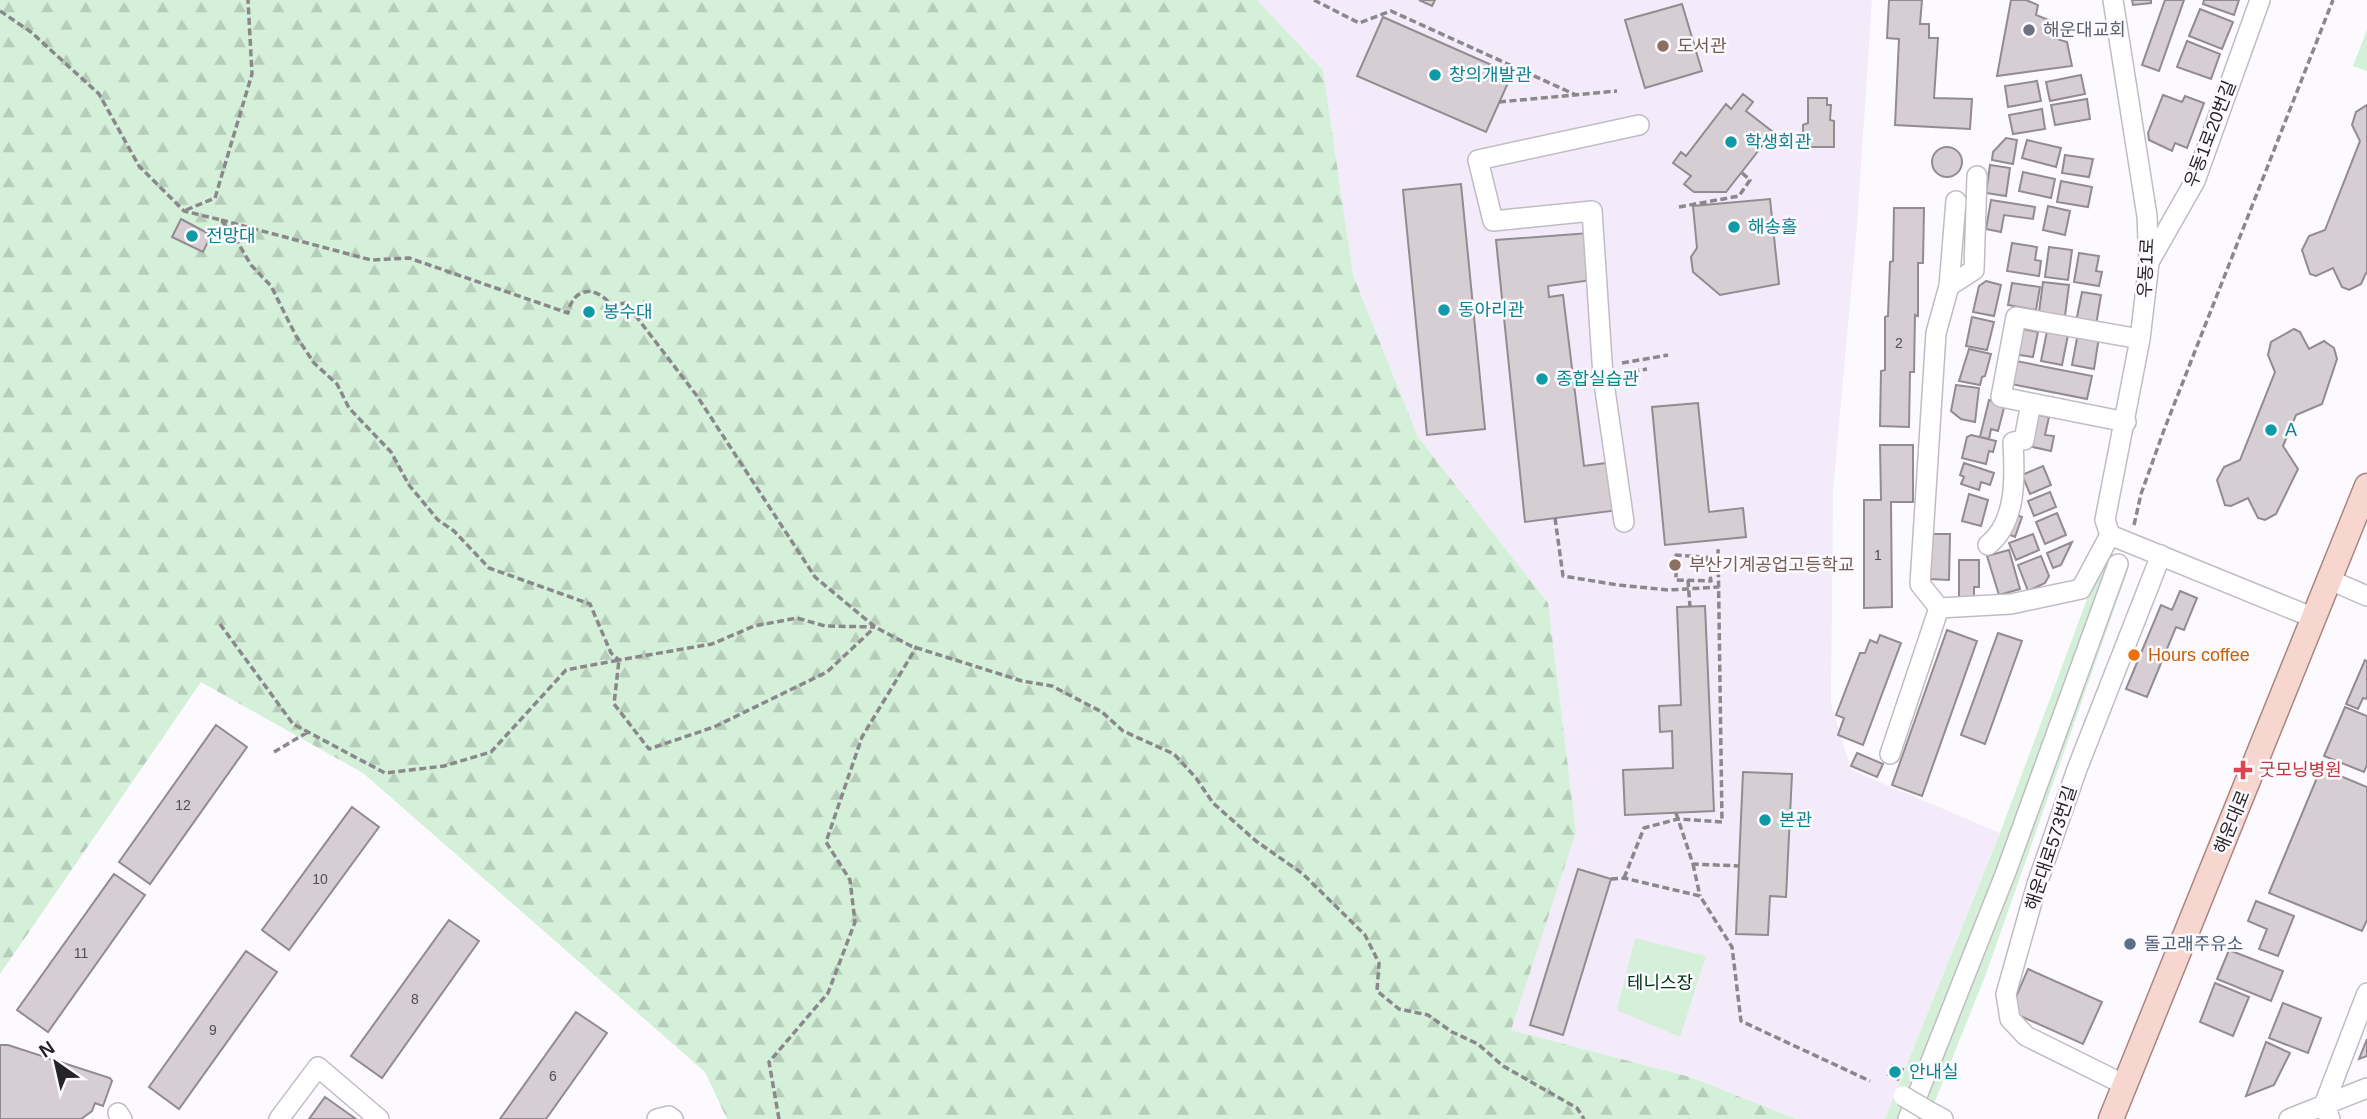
<svg xmlns="http://www.w3.org/2000/svg" width="2367" height="1119" font-family="Helvetica,'Noto Sans KR',sans-serif">
<defs>
<pattern id="forest-firs" width="22" height="20" patternUnits="userSpaceOnUse" patternTransform="scale(1.75)"><rect width="22" height="20" fill="#d4f0d8"/><path d="M5 1l3.5 6h-7zM16 11l3.5 6h-7z" fill="#b6ceb9"/></pattern>
</defs>
<rect width="100%" height="100%" fill="#fcfafe"/>
<path fill="#f3ebf9" d="M 1257,0 L 1872,0 L 1857,226 L 1833,491 L 1831,704 L 1851,770 L 2000,833 L 1885,1119 L 1796,1119 L 1690,1077 L 1510,1030 L 1576,832 L 1548,603 L 1418,437 L 1353,275 L 1323,70 Z"/>
<path fill="#d4f0d8" d="M 2367,30 L 2367,71 L 2353,66 Z
M 2102,559 L 2129,567 L 1986,974 L 1928,1119 L 1885,1119 L 2000,833 Z
M 1635,938 L 1706,956 L 1680,1037 L 1617,1010 Z"/>
<path fill="url(#forest-firs)" d="M 0,0 L 1257,0 L 1323,70 L 1353,275 L 1418,437 L 1548,603 L 1576,832 L 1511,1030 L 1690,1077 L 1796,1119 L 727,1119 L 705,1072 L 363,773 L 201,682 L 0,974 Z"/>
<path fill="#d6ced3" stroke="#928b8f" stroke-width="2" d="M 1419,0 L 1435,0 L 1432,6 Z
M 1889,0 L 1922,0 L 1920,24 L 1929,24 L 1929,38 L 1938,38 L 1934,98 L 1972,99 L 1970,129 L 1895,125 L 1899,39 L 1887,38 Z
M 2011,0 L 2026,0 L 2038,5 L 2036,15 L 2051,21 L 2054,38 L 2067,42 L 2072,66 L 1997,76 Z
M 2132,0 L 2151,0 L 2151,3 L 2133,5 Z
M 2165,0 L 2184,0 L 2159,71 L 2142,65 Z
M 2204,0 L 2239,0 L 2234,15 L 2203,4 Z
M 1682,4 L 1702,71 L 1645,88 L 1625,20 Z
M 2200,9 L 2233,22 L 2222,49 L 2189,36 Z
M 1383,17 L 1512,74 L 1486,132 L 1357,76 Z
M 2187,41 L 2220,54 L 2211,79 L 2177,67 Z
M 2081,75 L 2085,94 L 2050,101 L 2046,82 Z
M 2037,81 L 2041,101 L 2008,107 L 2005,86 Z
M 1743,94 L 1753,102 L 1746,111 L 1773,132 L 1726,192 L 1694,192 L 1684,184 L 1691,176 L 1673,163 L 1681,152 L 1686,156 L 1726,104 L 1731,109 Z
M 2163,95 L 2182,102 L 2185,96 L 2204,103 L 2187,148 L 2175,143 L 2172,151 L 2149,140 L 2148,133 Z
M 1808,98 L 1827,98 L 1827,105 L 1831,105 L 1830,120 L 1834,121 L 1834,147 L 1803,147 L 1803,125 L 1808,123 Z
M 2087,99 L 2090,119 L 2055,125 L 2051,105 Z
M 2367,105 L 2367,271 L 2361,284 L 2349,290 L 2342,287 L 2333,268 L 2316,276 L 2310,274 L 2302,250 L 2309,236 L 2325,230 L 2360,141 L 2352,125 L 2356,112 Z
M 2042,109 L 2045,129 L 2013,134 L 2009,115 Z
M 2006,138 L 2017,140 L 2013,164 L 1992,160 L 1993,152 Z
M 2027,140 L 2061,148 L 2056,167 L 2022,158 Z
M1932 162a15 15 0 1 1 30 0a15 15 0 1 1-30 0Z
M 2065,155 L 2093,159 L 2089,177 L 2062,173 Z
M 1990,165 L 2010,168 L 2006,196 L 1986,193 Z
M 2023,172 L 2055,179 L 2051,198 L 2019,191 Z
M 2061,181 L 2092,187 L 2088,207 L 2057,202 Z
M 1461,184 L 1485,429 L 1427,435 L 1403,190 Z
M 1770,199 L 1779,284 L 1720,295 L 1693,272 L 1691,257 L 1697,248 L 1693,206 Z
M 1991,200 L 2035,207 L 2033,219 L 2004,215 L 2001,232 L 1986,229 Z
M 2048,206 L 2070,211 L 2065,235 L 2043,230 Z
M 1894,208 L 1924,208 L 1923,263 L 1918,263 L 1918,316 L 1915,315 L 1914,372 L 1910,372 L 1909,427 L 1880,426 L 1881,371 L 1885,370 L 1885,317 L 1888,316 L 1890,262 L 1893,261 Z
M 181,219 L 211,235 L 203,252 L 172,237 Z
M 1589,233 L 1592,280 L 1548,286 L 1549,297 L 1563,295 L 1584,466 L 1614,462 L 1619,510 L 1525,522 L 1496,240 Z
M 2012,243 L 2037,247 L 2035,260 L 2041,261 L 2039,276 L 2007,271 Z
M 2049,247 L 2072,250 L 2068,280 L 2045,277 Z
M 2079,253 L 2099,256 L 2096,271 L 2102,272 L 2099,286 L 2074,282 Z
M 1986,281 L 2001,285 L 1994,316 L 1973,312 L 1979,286 Z
M 2043,282 L 2069,285 L 2065,316 L 2039,312 Z
M 2012,283 L 2040,287 L 2036,310 L 2008,305 Z
M 2082,292 L 2101,295 L 2096,325 L 2076,322 Z
M 1972,317 L 1994,322 L 1987,350 L 1966,346 Z
M 2018,328 L 2038,332 L 2033,357 L 2013,354 Z
M 2294,329 L 2300,332 L 2309,349 L 2324,341 L 2334,348 L 2337,359 L 2322,404 L 2296,415 L 2283,446 L 2298,469 L 2276,514 L 2265,520 L 2258,518 L 2248,498 L 2231,506 L 2225,505 L 2217,480 L 2224,467 L 2240,460 L 2275,372 L 2268,355 L 2271,342 Z
M 2047,331 L 2068,335 L 2062,365 L 2041,361 Z
M 2078,333 L 2099,337 L 2094,369 L 2072,365 Z
M 1969,349 L 1991,354 L 1985,376 L 1982,377 L 1980,385 L 1959,381 Z
M 2011,360 L 2092,376 L 2087,399 L 2006,383 Z
M 1956,385 L 1979,388 L 1975,422 L 1961,419 L 1951,411 Z
M 1989,400 L 2005,404 L 1998,431 L 1991,429 L 1989,439 L 1980,437 Z
M 1698,403 L 1709,512 L 1743,508 L 1746,537 L 1665,545 L 1652,407 Z
M 2034,414 L 2049,417 L 2045,435 L 2054,436 L 2051,451 L 2028,446 Z
M 1971,435 L 1996,441 L 1993,452 L 1989,451 L 1986,464 L 1962,458 L 1967,437 Z
M 1880,445 L 1913,445 L 1913,502 L 1891,502 L 1892,607 L 1864,608 L 1864,500 L 1881,500 Z
M 1964,463 L 1994,473 L 1990,485 L 1981,482 L 1979,490 L 1961,484 L 1964,477 L 1960,475 Z
M 2043,466 L 2051,485 L 2030,494 L 2022,475 Z
M 2050,492 L 2056,507 L 2034,516 L 2028,501 Z
M 1969,494 L 1988,500 L 1981,526 L 1962,521 Z
M 2010,513 L 2022,517 L 2015,537 L 2003,532 Z
M 2057,513 L 2066,535 L 2045,544 L 2036,522 Z
M 1930,534 L 1950,534 L 1949,580 L 1929,579 Z
M 2033,534 L 2039,550 L 2016,560 L 2009,543 Z
M 2072,542 L 2061,565 L 2053,568 L 2047,553 Z
M 2009,550 L 2020,589 L 1999,595 L 1987,556 Z
M 2041,556 L 2049,576 L 2045,583 L 2028,591 L 2018,565 Z
M 1959,560 L 1979,560 L 1979,587 L 1974,587 L 1974,598 L 1959,598 Z
M 2180,591 L 2197,598 L 2184,630 L 2176,627 L 2147,697 L 2126,689 L 2161,605 L 2172,610 Z
M 1705,606 L 1714,811 L 1625,815 L 1623,770 L 1673,768 L 1672,731 L 1660,732 L 1659,706 L 1681,705 L 1677,607 Z
M 1947,630 L 1977,641 L 1922,796 L 1892,785 Z
M 1998,633 L 2022,641 L 1985,744 L 1961,735 Z
M 1880,635 L 1901,643 L 1863,745 L 1838,735 L 1844,718 L 1836,715 L 1860,653 L 1865,653 L 1870,640 L 1877,643 Z
M 2365,660 L 2367,661 L 2367,699 L 2363,698 L 2358,709 L 2346,704 Z
M 2345,707 L 2367,716 L 2367,765 L 2364,772 L 2324,756 Z
M 216,725 L 247,747 L 150,884 L 119,862 Z
M 1857,753 L 1883,764 L 1877,777 L 1851,766 Z
M 2321,768 L 2367,787 L 2367,920 L 2362,931 L 2269,893 Z
M 1743,772 L 1792,774 L 1786,897 L 1770,896 L 1768,935 L 1736,934 Z
M 352,807 L 379,827 L 289,950 L 262,930 Z
M 1578,869 L 1611,879 L 1563,1035 L 1530,1025 Z
M 114,874 L 145,895 L 48,1032 L 17,1010 Z
M 2256,901 L 2294,916 L 2278,956 L 2259,949 L 2267,929 L 2248,921 Z
M 449,920 L 479,941 L 382,1078 L 351,1056 Z
M 2229,950 L 2283,971 L 2271,1001 L 2217,979 Z
M 246,951 L 277,972 L 179,1109 L 149,1087 Z
M 2028,969 L 2102,1002 L 2083,1044 L 2016,1014 L 2018,1008 L 2012,1006 Z
M 2215,983 L 2249,997 L 2233,1036 L 2200,1022 Z
M 2283,1003 L 2321,1018 L 2308,1053 L 2269,1038 Z
M 576,1012 L 607,1033 L 546,1119 L 500,1119 Z
M 2367,1039 L 2367,1056 L 2359,1059 Z
M 2266,1042 L 2290,1053 L 2274,1085 L 2246,1096 Z
M 0,1045 L 8,1045 L 110,1078 L 112,1081 L 103,1106 L 95,1103 L 92,1111 L 81,1119 L 0,1119 Z
M 1892,1065 L 1903,1069 L 1898,1080 L 1888,1075 Z
M 325,1097 L 356,1119 L 309,1119 Z"/>
<g fill="none" stroke-linecap="round" stroke-linejoin="round">
<defs>
<path id="minor" d="M 2113,0 L 2147,216 L 2149,263 L 2140,339 L 2105,520 L 2110,535 L 2314,618
M 2149,262 L 2195,181 L 2260,0
M 1949,286 L 1974,270 L 1977,176
M 2126,422 L 2001,397 L 2016,317 L 2140,339
M 1624,522 L 1603,376 L 1592,211 L 1493,221 L 1478,160 L 1639,125
M 1988,545 C 2017,522 2015,476 2013,442 L 2024,440 L 2031,403
M 2330,580 L 2367,596
M 1939,608 L 1920,584 L 1936,333 L 1949,286 L 1956,201
M 1939,608 L 2011,604 L 2081,589 L 2110,535
M 1890,754 L 1939,608
M 2125,1085 L 2026,1036 L 2010,1019 L 2006,994 L 2037,884 L 2077,769 L 2161,555
M 1928,1111 L 1943,1119
M 118,1113 L 122,1119
M 279,1119 L 318,1067 L 379,1119
M 657,1119 L 669,1116 L 673,1119
M 1908,1119 L 2006,872 L 2118,564
M 2289,1119 L 2367,1088
M 2330,1119 L 2324,1105 L 2367,993"/>
<path id="major" d="M 2111,1119 L 2367,486"/>
</defs>
<use href="#minor" stroke="#c1bcc3" stroke-width="22"/>
<use href="#major" stroke="#a9867f" stroke-width="27"/>
<path stroke="#8a888b" stroke-width="3.5" stroke-dasharray="7 3.5" stroke-linecap="butt" d="M 1314,0 L 1359,23 L 1391,11 L 1576,95
M 0,11 L 31,32 L 99,94 L 139,166 L 184,211 L 221,220 L 234,236 L 251,265 L 271,286 L 296,336 L 314,363 L 337,384 L 349,408 L 391,452 L 409,485 L 438,520 L 454,531 L 489,568 L 590,604 L 611,653 L 619,660 L 712,644 L 754,626 L 797,618 L 825,626 L 875,627
M 1499,102 L 1617,91
M 1679,207 L 1739,196 L 1750,180 L 1741,172
M 186,210 L 215,198 L 252,74 L 248,0
M 221,220 L 371,260 L 409,258 L 568,313 C 573,287 596,285 611,305 L 626,303 L 697,396 L 815,577 L 875,627 L 911,646 L 1022,681 L 1052,686 L 1102,712 L 1123,731 L 1174,754 L 1196,778 L 1213,803 L 1256,841 L 1303,874 L 1365,935 L 1379,963 L 1377,991 L 1399,1009 L 1428,1015 L 1452,1032 L 1478,1044 L 1503,1066 L 1577,1108 L 1584,1119
M 602,311 L 611,309 L 611,306
M 1622,363 L 1668,355
M 1622,373 L 1647,369
M 1555,518 L 1563,576 L 1618,585 L 1669,590 L 1719,587
M 2134,525 L 2141,494 L 2164,430 L 2333,0
M 1707,556 L 1711,581 L 1676,580 L 1676,555 L 1718,558
M 220,624 L 293,724 L 385,773 L 444,766 L 491,752 L 566,670 L 619,660 L 614,704 L 649,749 L 714,727 L 827,672 L 873,629
M 274,752 L 308,732
M 1676,813 L 1693,864 L 1739,866
M 1693,864 L 1700,896
M 1624,878 L 1644,828 L 1678,819 L 1722,822 L 1718,546
M 1611,879 L 1624,878 L 1700,896 L 1732,947 L 1741,1021 L 1870,1081
M 779,1119 L 769,1062 L 828,993 L 855,922 L 850,880 L 826,842 L 862,737 L 917,646"/>
<use href="#minor" stroke="#fff" stroke-width="19"/>
<use href="#major" stroke="#f6d6cf" stroke-width="24"/>
<defs>
<path id="minor-bridge" d="M 1903,1096 L 1928,1111"/>
</defs>
<use href="#minor-bridge" stroke="#c1bcc3" stroke-width="22" stroke-linecap="butt"/>
<path stroke="#8a888b" stroke-width="3.5" stroke-dasharray="7 3.5" stroke-linecap="butt" d="M 1688,580 L 1690,607"/>
<use href="#minor-bridge" stroke="#fff" stroke-width="19"/>
</g>
<circle fill="#6b7280" stroke="#fcfafe" stroke-width="2.5" cx="2029" cy="30" r="7"/>
<g fill="#8d6e63" stroke="#fcfafe" stroke-width="2.5">
<circle cx="1663" cy="46" r="7"/>
<circle cx="1675" cy="565" r="7"/>
</g>
<g fill="#0f9aa8" stroke="#fcfafe" stroke-width="2.5">
<circle cx="1435" cy="75" r="7"/>
<circle cx="1731" cy="142" r="7"/>
<circle cx="1734" cy="227" r="7"/>
<circle cx="192" cy="236" r="7"/>
<circle cx="1444" cy="310" r="7"/>
<circle cx="589" cy="312" r="7"/>
<circle cx="1542" cy="379" r="7"/>
<circle cx="2271" cy="430" r="7"/>
<circle cx="1765" cy="820" r="7"/>
<circle cx="1895" cy="1072" r="7"/>
</g>
<circle fill="#e8710a" stroke="#fcfafe" stroke-width="2.5" cx="2134" cy="655" r="7"/>
<path fill="#e0444e" stroke="#fcfafe" stroke-width="2.5" d="M2239.5 759.5h7v7h7v7h-7v7h-7v-7h-7v-7h7z"/>
<circle fill="#5c6f8a" stroke="#fcfafe" stroke-width="2.5" cx="2130" cy="944" r="7"/>
<g text-anchor="middle" stroke-width="5" stroke-linejoin="round" paint-order="stroke">
<g font-size="14" fill="#524e52">
<text x="1899" y="348">2</text>
<text x="1878" y="560">1</text>
<text x="183" y="810">12</text>
<text x="320" y="884">10</text>
<text x="81" y="958">11</text>
<text x="415" y="1004">8</text>
<text x="213" y="1035">9</text>
<text x="553" y="1081">6</text>
</g>
<g font-size="18" fill="#5b616d" stroke="#fcfafe" text-anchor="start">
<text x="2043" y="36">해운대교회</text>
</g>
<g font-size="18" fill="#785e54" stroke="#fcfafe" text-anchor="start">
<text x="1677" y="52">도서관</text>
<text x="1689" y="571">부산기계공업고등학교</text>
</g>
<g font-size="18" fill="#0d838f" stroke="#fcfafe" text-anchor="start">
<text x="1449" y="81">창의개발관</text>
<text x="1745" y="148">학생회관</text>
<text x="1748" y="233">해송홀</text>
<text x="206" y="242">전망대</text>
<text x="1458" y="316">동아리관</text>
<text x="603" y="318">봉수대</text>
<text x="1556" y="385">종합실습관</text>
<text x="2285" y="436">A</text>
<text x="1779" y="826">본관</text>
<text x="1909" y="1078">안내실</text>
</g>
<g font-size="18" fill="#262427" stroke="#fcfafe">
<text transform="translate(2210 134) rotate(-69)" y="6">우동1로20번길</text>
<text transform="translate(2146 268) rotate(-87)" y="6">우동1로</text>
<text transform="translate(2232 822) rotate(-68)" y="6">해운대로</text>
<text transform="translate(2051 848) rotate(-72)" y="6">해운대로573번길</text>
</g>
<g font-size="18" fill="#c56008" stroke="#fcfafe" text-anchor="start">
<text x="2148" y="661">Hours coffee</text>
</g>
<g font-size="18" fill="#be3a42" stroke="#fcfafe" text-anchor="start">
<text x="2259" y="776">굿모닝병원</text>
</g>
<g font-size="18" fill="#4e5e75" stroke="#fcfafe" text-anchor="start">
<text x="2144" y="950">돌고래주유소</text>
</g>
<g font-size="18" fill="#003812" stroke="#fcfafe">
<text x="1660" y="989">테니스장</text>
</g>
</g>
<g transform="translate(56 1063) rotate(326)" stroke="#fcfafe" stroke-width="5" paint-order="stroke">
<path d="M0-5L12 26L0 18L-12 26Z" fill="#262427"/>
<text y="-10" font-size="19" font-weight="bold" text-anchor="middle" fill="#262427">N</text>
</g>
</svg>
